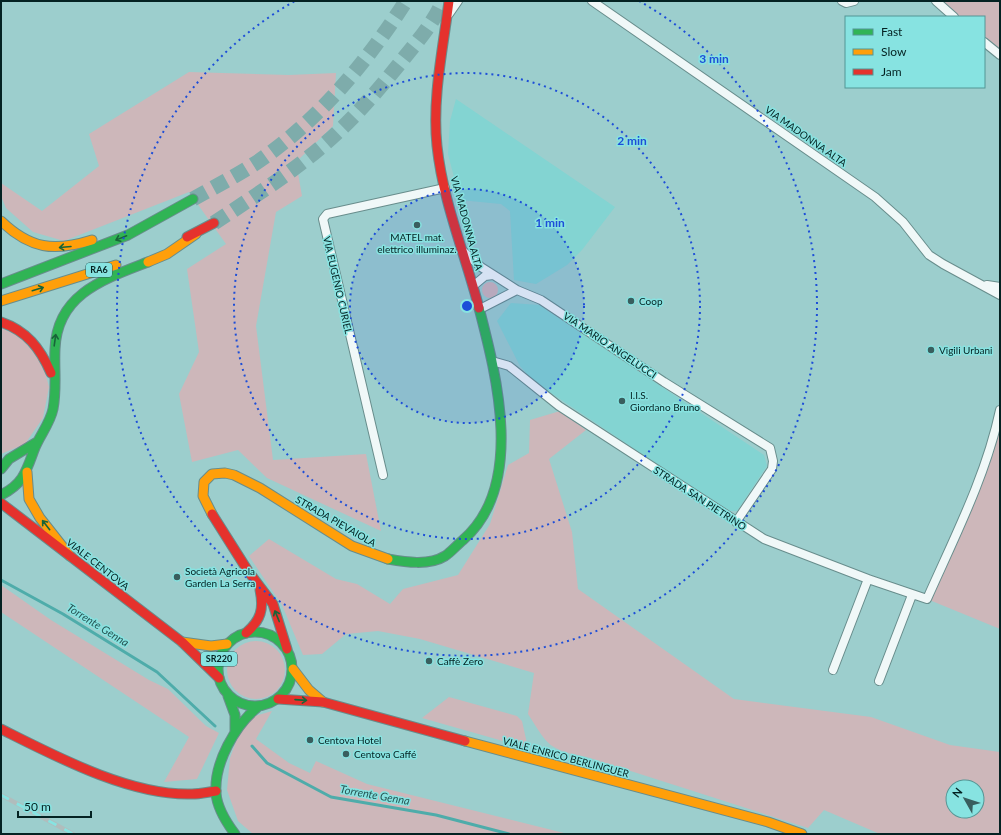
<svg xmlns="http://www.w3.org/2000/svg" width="1001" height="835" font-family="Lato,sans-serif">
<rect width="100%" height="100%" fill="#9ccecd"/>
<path fill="#83d4d2" d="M 456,99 L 615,207 L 582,250 L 567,265 L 536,284 L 514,280 L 510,211 L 501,204 L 460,200 L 448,154 L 450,121 Z
M 511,303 L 539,305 L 764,455 L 767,466 L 737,511 L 730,511 L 691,487 L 533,381 L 520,366 L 497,321 Z"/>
<path fill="#cdb7ba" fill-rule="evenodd" d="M 942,1 L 1000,1 L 1000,52 L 984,38 L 984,17 L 960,17 Z
M 189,72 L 289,75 L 336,73 L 333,126 L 296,162 L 302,196 L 276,212 L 256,326 L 273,460 L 366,454 L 381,531 L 267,478 L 238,450 L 192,462 L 179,394 L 199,352 L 187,269 L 226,244 L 189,192 L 64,241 L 33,232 L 6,208 L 1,196 L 1,183 L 42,211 L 99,166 L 89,134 Z
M482 290a8 8 0 1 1 16 0a8 8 0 1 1-16 0Z
M 1,328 L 19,336 L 41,357 L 49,387 L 43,418 L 25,444 L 1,454 Z
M 560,411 L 586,430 L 549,459 L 572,532 L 578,589 L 734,699 L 871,717 L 950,745 L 1000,752 L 1000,834 L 880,834 L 824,810 L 808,828 L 587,757 C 548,749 549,747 528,714 L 534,673 L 420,639 L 378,631 L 346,634 L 322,654 L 303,655 L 282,605 L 249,556 L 269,539 L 336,579 L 357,584 L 390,604 L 403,589 L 458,575 L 490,524 L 508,465 L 529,453 L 530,420 ZM 953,787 L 977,787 L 977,811 L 953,811 Z
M 1000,420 L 1000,629 L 927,599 Z
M 1,585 L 51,620 L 149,680 L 168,689 L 206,726 L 219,733 L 197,779 L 164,782 L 189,737 L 1,612 Z
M227 670a29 29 0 1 1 58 0a29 29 0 1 1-58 0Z
M 449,697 L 517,716 L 522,721 L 528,748 L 422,718 Z
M 272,711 L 256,739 L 289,763 L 310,773 L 316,761 L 367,784 L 568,834 L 253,834 L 238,821 L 227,790 L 230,758 L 241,728 L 255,716 Z"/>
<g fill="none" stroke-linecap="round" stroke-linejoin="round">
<path stroke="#4eacaa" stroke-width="3" d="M 1,580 L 63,614 L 157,672 L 215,726
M 252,746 L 267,763 L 331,797 L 436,815 L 509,834"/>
<path stroke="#7eacab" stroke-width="15" stroke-dasharray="15 8" stroke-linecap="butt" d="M 193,199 C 218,185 244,172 266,156 C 324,114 368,60 406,1
M 214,223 C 258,194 304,165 341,129 C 364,107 384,83 404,58 C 418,41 434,22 443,1"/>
<defs>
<path id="street" d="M 592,1 L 875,197 L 903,222 L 929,255 L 943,264 L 1000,295
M 842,1 L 846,3 L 854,1
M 936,1 L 954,17
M 449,14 L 458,1
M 984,42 L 1000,55
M 463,251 L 481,267 L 517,290 L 480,309
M 987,285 L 1000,287
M 473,286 L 485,276 L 493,275
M 517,290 L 541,300 L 664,382 L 770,448 L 773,461 L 772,469 L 736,522
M 492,361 L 509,366 L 559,406 L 764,539 L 868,579 L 927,599 C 954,538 986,476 1000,410
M 383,475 L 323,219 L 327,214 L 445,188
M 833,670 L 868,579
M 879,681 L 912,595"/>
<path id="fast" d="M 1,284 L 128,235 L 193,199
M 1,469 L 9,459 L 37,442
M 1,495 C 23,484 26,472 34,450 C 39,436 50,424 53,409 C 57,389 54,369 55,349 C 57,294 104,279 148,262
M 388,559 C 405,562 429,566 445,556 C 451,552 457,545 463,540 C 525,486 497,377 479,308
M218 669a37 37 0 1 1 74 0a37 37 0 1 1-74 0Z
M 228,696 L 235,715 L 235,731
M 235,834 C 226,822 217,808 216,793 C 214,763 235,725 258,707"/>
<path id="slow" d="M 1,221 C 30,249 54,252 92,240
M 148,262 L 167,254 L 196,234
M 1,301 L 116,265
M 27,472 L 29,499 L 40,518 L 70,556
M 212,514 L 203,496 L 204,482 L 212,474 L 225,473 L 234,475 L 260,488 L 352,546 L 388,559
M 182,642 L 211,646 L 227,644
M 293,669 L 309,690 L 323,702
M 465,741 L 768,822 L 802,834"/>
<path id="jam" d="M 449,1 C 443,49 432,98 437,146 C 443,202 465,254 479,308
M 187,237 L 214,223
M 1,322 C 27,331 40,348 51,373
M 1,503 L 182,642 L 219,678
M 212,514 L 248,571 L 273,604 L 287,649
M 246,633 C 261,620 264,609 260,590
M 278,699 L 323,702 L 465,741
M 1,729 C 55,756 130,796 192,794 C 200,794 208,792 216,791"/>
</defs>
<use href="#street" stroke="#688d8c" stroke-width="10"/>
<use href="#fast" stroke="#688d8c" stroke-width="11"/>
<use href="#slow" stroke="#688d8c" stroke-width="11"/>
<use href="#jam" stroke="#688d8c" stroke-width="11"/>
<use href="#street" stroke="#f0f8f8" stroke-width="8"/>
<use href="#fast" stroke="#30b455" stroke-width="9"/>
<use href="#slow" stroke="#ff9f0a" stroke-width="9"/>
<use href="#jam" stroke="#e5322d" stroke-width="9"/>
<defs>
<path id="rail" d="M 1,795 L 73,834"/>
</defs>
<use href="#rail" stroke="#b0bdbd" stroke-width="4.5"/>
<use href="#rail" stroke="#87e3e1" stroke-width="3" stroke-dasharray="9" stroke-linecap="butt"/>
</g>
<defs><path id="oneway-shaft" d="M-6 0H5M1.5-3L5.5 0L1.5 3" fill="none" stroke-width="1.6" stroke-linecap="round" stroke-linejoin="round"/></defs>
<g stroke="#186439">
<use href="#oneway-shaft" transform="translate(121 238) rotate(158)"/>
<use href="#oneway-shaft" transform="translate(65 247) rotate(175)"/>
<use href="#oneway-shaft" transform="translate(38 289) rotate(-17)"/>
<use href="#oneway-shaft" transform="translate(55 340) rotate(-82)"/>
<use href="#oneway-shaft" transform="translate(46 525) rotate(-128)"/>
<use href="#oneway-shaft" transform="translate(277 616) rotate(-112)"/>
<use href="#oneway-shaft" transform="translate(301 700) rotate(4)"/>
</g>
<circle cx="467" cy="306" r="117" fill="#1d4ed8" fill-opacity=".12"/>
<g fill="none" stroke="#1d4ed8" stroke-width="2" stroke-dasharray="2 4">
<circle cx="467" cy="306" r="117"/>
<circle cx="467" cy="306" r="233"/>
<path d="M639 1A350 350 0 1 1 295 1"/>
</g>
<g fill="#395e5e" stroke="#87e3e1" stroke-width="1.5">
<circle cx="417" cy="225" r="4"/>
<circle cx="631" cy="301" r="4"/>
<circle cx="931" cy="350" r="4"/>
<circle cx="622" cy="401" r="4"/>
<circle cx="177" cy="577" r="4"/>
<circle cx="429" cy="661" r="4"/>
<circle cx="310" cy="740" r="4"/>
<circle cx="346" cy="754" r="4"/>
</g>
<g text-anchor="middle" stroke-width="3" stroke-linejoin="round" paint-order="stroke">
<g fill="#87e3e1" stroke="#2b5c5b" stroke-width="1">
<rect x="86" y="263" width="26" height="14" rx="3"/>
<rect x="201" y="652" width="36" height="14" rx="3"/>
</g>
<g font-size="9" font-weight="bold" fill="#042222">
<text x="99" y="273">RA6</text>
<text x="219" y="662">SR220</text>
</g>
<g font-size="10" fill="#042222" stroke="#87e3e1">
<text transform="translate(806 136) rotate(35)" y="4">VIA MADONNA ALTA</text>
<text transform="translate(467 223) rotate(75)" y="4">VIA MADONNA ALTA</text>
<text transform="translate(338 285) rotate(77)" y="4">VIA EUGENIO CURIEL</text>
<text transform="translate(610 345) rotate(34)" y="4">VIA MARIO ANGELUCCI</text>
<text transform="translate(700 498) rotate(33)" y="4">STRADA SAN PIETRINO</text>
<text transform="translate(336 521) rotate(30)" y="4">STRADA PIEVAIOLA</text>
<text transform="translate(98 564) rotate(38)" y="4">VIALE CENTOVA</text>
<text transform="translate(566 757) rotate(15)" y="4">VIALE ENRICO BERLINGUER</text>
</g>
<g font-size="10" fill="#042222" stroke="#87e3e1" text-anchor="start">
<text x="417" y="241" text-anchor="middle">MATEL mat.<tspan x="417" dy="12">elettrico illuminaz.</tspan></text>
<text x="639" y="305">Coop</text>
<text x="939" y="354">Vigili Urbani</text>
<text x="630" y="399">I.I.S.<tspan x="630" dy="12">Giordano Bruno</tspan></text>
<text x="185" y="575">Società Agricola<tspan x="185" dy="12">Garden La Serra</tspan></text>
<text x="437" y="665">Caffè Zero</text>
<text x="318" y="744">Centova Hotel</text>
<text x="354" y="758">Centova Caffé</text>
</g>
<g font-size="11" font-style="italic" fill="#275655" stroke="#87e3e1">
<text transform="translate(98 625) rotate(32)" y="4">Torrente Genna</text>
<text transform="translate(375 795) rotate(10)" y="4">Torrente Genna</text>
</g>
</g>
<circle cx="467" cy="306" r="6" fill="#1d4ed8" stroke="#87e3e1" stroke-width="2"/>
<g font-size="12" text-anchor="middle" font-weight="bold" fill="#1d4ed8" stroke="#87e3e1" stroke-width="3" stroke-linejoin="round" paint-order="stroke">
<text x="714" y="63">3 min</text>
<text x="632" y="145">2 min</text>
<text x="550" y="227">1 min</text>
</g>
<rect width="1001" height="835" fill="none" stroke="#042222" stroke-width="4"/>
<rect x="845" y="16" width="140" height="72" fill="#87e3e1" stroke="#539695"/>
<rect x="853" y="29" width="20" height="6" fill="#30b455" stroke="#539695"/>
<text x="881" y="36" font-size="12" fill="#042222">Fast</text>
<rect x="853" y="49" width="20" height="6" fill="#ff9f0a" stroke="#539695"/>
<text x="881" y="56" font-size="12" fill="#042222">Slow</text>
<rect x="853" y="69" width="20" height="6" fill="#e5322d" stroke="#539695"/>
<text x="881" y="76" font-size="12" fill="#042222">Jam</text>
<g transform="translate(965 799) rotate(309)"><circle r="19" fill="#87e3e1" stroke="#539695"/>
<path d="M0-3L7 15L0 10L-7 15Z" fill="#395e5e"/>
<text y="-6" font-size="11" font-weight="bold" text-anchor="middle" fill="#042222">N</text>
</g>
<path d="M18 811v6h73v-6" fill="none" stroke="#042222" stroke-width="2"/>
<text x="24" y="811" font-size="12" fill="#042222" stroke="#87e3e1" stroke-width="3" paint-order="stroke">50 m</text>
</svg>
